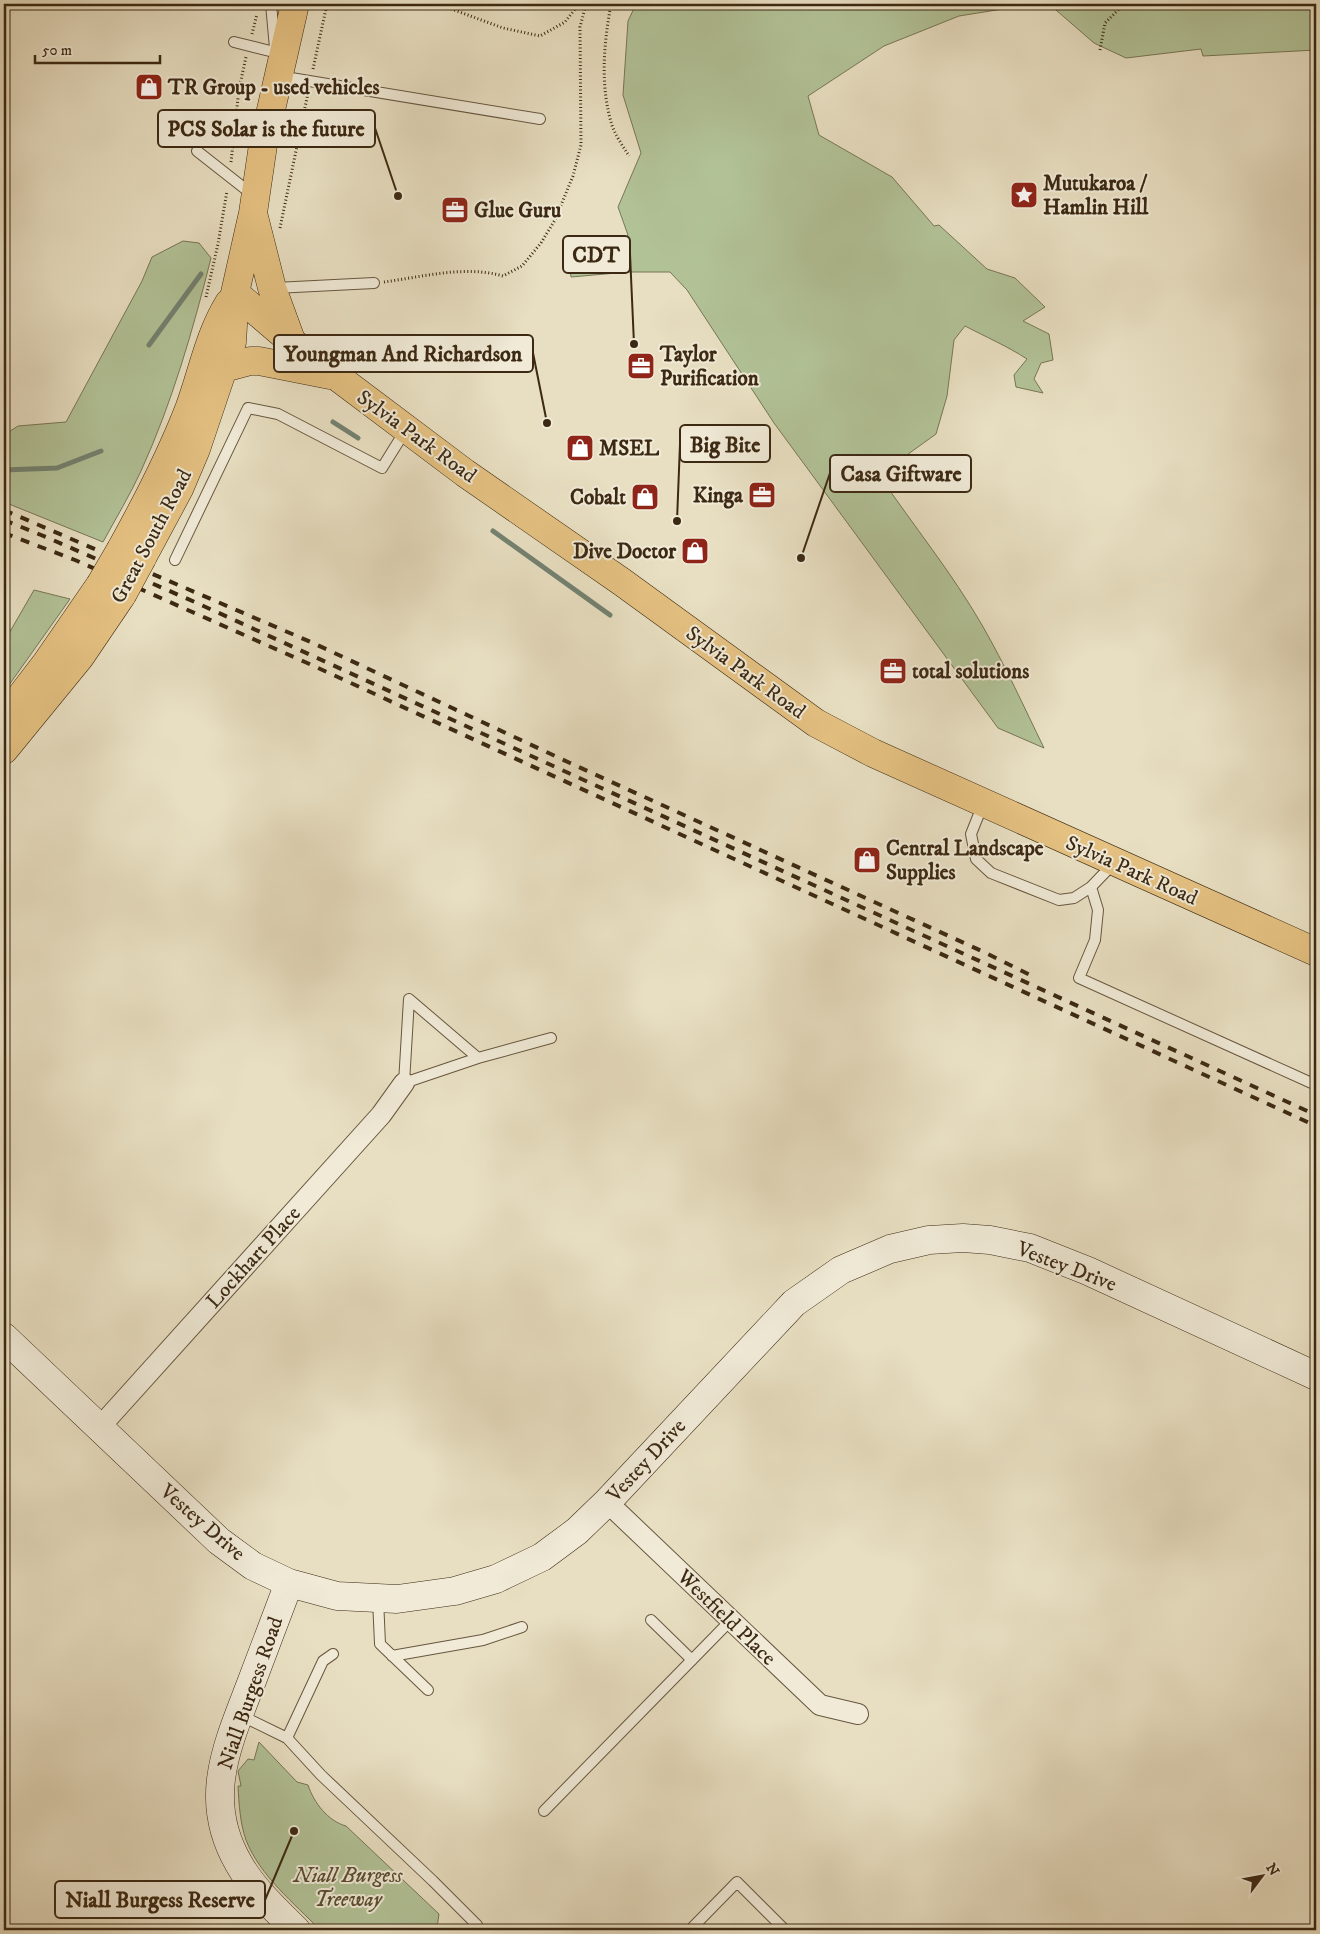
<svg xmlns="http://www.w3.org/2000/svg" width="1320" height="1934" font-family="'IM FELL DW Pica',serif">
<rect width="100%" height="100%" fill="#e8dfc2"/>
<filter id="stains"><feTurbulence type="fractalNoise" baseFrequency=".004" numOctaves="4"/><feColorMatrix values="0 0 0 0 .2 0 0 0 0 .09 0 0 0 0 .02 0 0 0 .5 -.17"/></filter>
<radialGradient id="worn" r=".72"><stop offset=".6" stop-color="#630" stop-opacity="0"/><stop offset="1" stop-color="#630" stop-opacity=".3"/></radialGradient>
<path fill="#b2c297" stroke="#777655" d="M 636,4 L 1034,4 L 959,16 L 884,46 L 808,96 L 819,135 L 892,177 L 934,226 L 939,225 L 987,269 L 1015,278 L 1045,307 L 1023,321 L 1049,334 L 1053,360 L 1041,363 L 1034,379 L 1043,393 L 1016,387 L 1014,375 L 1027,359 C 1007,346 986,337 965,326 L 954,340 L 947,396 L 936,434 L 879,475 C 913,525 952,573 982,625 C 1005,665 1024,707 1044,748 L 998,728 L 774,423 L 687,290 L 670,272 L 628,272 L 571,277 L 570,269 L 602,261 L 628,235 L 618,207 L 641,153 L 623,95 L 628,21 Z
M 1049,4 L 1316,4 L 1316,50 L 1203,56 L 1201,49 L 1126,58 L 1094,43 Z
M 183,241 L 199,243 L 211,258 C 193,330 172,403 141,471 C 130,495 116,518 103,542 L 4,502 L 4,435 L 18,426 L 66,422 L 142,281 L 152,257 Z
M 34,590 L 70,599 L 4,692 L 4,642 Z
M 259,1742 L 297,1782 L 308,1785 C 314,1803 328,1821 346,1826 L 439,1914 L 437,1928 L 439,1930 L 320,1930 C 294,1903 260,1876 246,1840 C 240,1823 239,1804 238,1786 L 241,1786 L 238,1771 L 248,1759 L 254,1760 Z"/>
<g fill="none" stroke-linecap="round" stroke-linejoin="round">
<path stroke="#738271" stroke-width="5" d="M 149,345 L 201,274
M 333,422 L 358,438
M 4,470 L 57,468 L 101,451
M 493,531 L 610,615"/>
<defs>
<path id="lane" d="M 271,4 L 275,48
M 234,42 L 282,54
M 279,76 L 540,119
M 197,151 L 253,195
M 275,288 L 374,283
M 175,560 L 248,408 L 278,414 L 382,468 L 405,431
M 983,804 L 971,834 L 976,859 L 991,873 L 1059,900 L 1074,898 L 1091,887 L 1114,863
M 1091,887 L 1098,910 L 1095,940 L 1079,978 L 1316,1085
M 409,999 L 478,1058 L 404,1083 Z
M 478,1058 L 551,1038
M 378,1599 L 380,1644 L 428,1690
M 651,1620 L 692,1660
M 392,1656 L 483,1640 L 522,1627
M 240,1715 L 287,1738 L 321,1775 L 433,1881 L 477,1925 L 479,1930
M 287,1738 L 323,1661 L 333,1654
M 544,1811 L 731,1620
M 690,1930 L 737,1882 L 785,1930"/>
<path id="street" d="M 99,1428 L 381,1115 L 404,1083
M 607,1502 L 820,1705 L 858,1714"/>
<path id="secondary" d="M 4,1337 L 219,1541 L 253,1566 L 289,1583 L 337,1596 L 397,1599 L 455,1591 L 496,1579 L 542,1557 L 577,1531 L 607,1502 L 794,1303 L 841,1270 L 890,1249 L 929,1240 L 963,1238 L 990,1240 L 1030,1248 L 1088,1271 L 1316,1376
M 289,1583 C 276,1618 263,1652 250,1686 C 226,1748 202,1801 239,1864 C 253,1889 276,1910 296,1930"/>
<path id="primary" d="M 254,217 L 272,288 L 291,340
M 235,293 L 292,342 L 336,376 L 465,473 L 622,582 L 816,723 L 873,753 L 1316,952
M 224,368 L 250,361 L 259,361 L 330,375
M 121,549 C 146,504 170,458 189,409 C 202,374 209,335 229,303
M 142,558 L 179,489 L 196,449 L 232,342 L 235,293 L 253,213 L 263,145 L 295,4
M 4,718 L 47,662 L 100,585
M 4,750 L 80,657 L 122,595"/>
</defs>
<use href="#lane" stroke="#67563f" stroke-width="12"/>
<use href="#street" stroke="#67563f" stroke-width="22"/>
<use href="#secondary" stroke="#3c2913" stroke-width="29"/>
<use href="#primary" stroke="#3c2913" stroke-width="29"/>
<path stroke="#3c2913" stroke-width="3" stroke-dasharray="1 2.5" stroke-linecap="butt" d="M 438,4 L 503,28 L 540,36 L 565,22 L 579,4
M 611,4 C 604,43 600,83 611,122 C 614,134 623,146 629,156
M 252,34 L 257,14
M 1100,50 L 1105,23 L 1124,4
M 313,69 L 327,4
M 231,162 L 239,89 L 246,57
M 280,228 L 308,93
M 384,282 C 422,277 465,265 503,276 L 522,266 L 541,243 L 555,220 L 573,176 L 581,145 L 580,27 L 586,4
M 206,297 L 218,244 L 227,191"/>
<use href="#lane" stroke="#f0ead7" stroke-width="10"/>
<use href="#street" stroke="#f0ead7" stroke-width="20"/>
<use href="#secondary" stroke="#f0ead7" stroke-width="28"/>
<use href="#primary" stroke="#e4c081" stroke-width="28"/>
<path stroke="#3c2913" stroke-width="4" stroke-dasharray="9 9" stroke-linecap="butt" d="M 4,510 L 313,643 L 570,763 L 986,953 L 1032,976
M 4,520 L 46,537 L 197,603 L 1316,1115
M 4,533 L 75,560 L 305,662 L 1316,1126"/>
<defs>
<path id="primary-bridge" d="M 100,585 L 121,549
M 122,595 L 142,558"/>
</defs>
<use href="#primary-bridge" stroke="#3c2913" stroke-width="29" stroke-linecap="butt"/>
<use href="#primary-bridge" stroke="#e4c081" stroke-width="28"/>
</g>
<defs>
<symbol id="shop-square" viewBox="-11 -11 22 22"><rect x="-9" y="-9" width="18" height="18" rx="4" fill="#8f2418" stroke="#f0ead7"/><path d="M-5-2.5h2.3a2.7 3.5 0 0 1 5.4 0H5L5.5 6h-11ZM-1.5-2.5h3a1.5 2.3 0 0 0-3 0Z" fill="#fff"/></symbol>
<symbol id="sight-square" viewBox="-11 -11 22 22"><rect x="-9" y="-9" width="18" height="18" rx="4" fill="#8f2418" stroke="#f0ead7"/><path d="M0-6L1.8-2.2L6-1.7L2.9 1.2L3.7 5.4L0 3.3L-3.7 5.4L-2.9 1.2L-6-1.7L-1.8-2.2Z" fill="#fff"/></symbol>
<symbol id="office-square" viewBox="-11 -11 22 22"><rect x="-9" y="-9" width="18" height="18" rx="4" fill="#8f2418" stroke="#f0ead7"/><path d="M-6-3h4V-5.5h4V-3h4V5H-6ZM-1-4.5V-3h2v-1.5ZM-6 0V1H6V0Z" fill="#fff"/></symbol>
</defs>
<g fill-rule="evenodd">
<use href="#shop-square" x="133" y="71" width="32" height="32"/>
<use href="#sight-square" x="1008" y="179" width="32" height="32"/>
<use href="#office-square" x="439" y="194" width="32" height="32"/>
<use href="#office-square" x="625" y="350" width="32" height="32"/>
<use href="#shop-square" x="564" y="432" width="32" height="32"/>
<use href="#office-square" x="746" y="479" width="32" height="32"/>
<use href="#shop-square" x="629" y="481" width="32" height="32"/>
<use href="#shop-square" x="679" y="535" width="32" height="32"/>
<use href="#office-square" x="877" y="655" width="32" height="32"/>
<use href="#shop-square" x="851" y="844" width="32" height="32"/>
</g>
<g text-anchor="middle" stroke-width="4" stroke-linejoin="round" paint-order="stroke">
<g font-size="21" font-weight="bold" fill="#3c2913" stroke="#f0ead7" text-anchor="start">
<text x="168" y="94">TR Group - used vehicles</text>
<text x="1043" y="190">Mutukaroa /<tspan x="1043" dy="24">Hamlin Hill</tspan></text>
<text x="474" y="217">Glue Guru</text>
<text x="660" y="361">Taylor<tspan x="660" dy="24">Purification</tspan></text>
<text x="599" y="455">MSEL</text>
<text x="743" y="502" text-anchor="end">Kinga</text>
<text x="626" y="504" text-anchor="end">Cobalt</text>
<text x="676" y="558" text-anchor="end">Dive Doctor</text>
<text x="912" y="678">total solutions</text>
<text x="886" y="855">Central Landscape<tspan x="886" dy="24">Supplies</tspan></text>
</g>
<g font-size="21" fill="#3c2913" stroke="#f0ead7">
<text transform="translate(417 436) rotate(36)" y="7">Sylvia Park Road</text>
<text transform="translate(151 536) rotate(-62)" y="7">Great South Road</text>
<text transform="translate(746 672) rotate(36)" y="7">Sylvia Park Road</text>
<text transform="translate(1132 870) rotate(24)" y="7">Sylvia Park Road</text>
<text transform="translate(253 1257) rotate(-48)" y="7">Lockhart Place</text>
<text transform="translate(1067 1266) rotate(21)" y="7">Vestey Drive</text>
<text transform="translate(646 1460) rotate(-47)" y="7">Vestey Drive</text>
<text transform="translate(203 1522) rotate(41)" y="7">Vestey Drive</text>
<text transform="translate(727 1617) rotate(44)" y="7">Westfield Place</text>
<text transform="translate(250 1693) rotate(-71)" y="7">Niall Burgess Road</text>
</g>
<g font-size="21" font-style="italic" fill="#5a4f34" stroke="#f0ead7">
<text x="348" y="1882">Niall Burgess<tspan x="348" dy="24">Treeway</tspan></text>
</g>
</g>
<path fill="none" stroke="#3c2913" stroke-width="2" d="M398 196L375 128M634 344L630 254M547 423L533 353M677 521L680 444M801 558L830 473M294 1831L265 1900"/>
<g fill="#3c2913" stroke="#f0ead7" stroke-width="2">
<circle cx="398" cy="196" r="5"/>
<circle cx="634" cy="344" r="5"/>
<circle cx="547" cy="423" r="5"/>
<circle cx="677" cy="521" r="5"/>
<circle cx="801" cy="558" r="5"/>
<circle cx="294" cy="1831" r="5"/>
</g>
<g fill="#f0ead7" stroke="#3c2913" stroke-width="2">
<rect x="158" y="110" width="217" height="37" rx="5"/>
<rect x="563" y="236" width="67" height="37" rx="5"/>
<rect x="274" y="335" width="259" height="37" rx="5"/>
<rect x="680" y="425" width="90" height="37" rx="5"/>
<rect x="830" y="455" width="141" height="37" rx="5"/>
<rect x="55" y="1881" width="210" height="37" rx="5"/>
</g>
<g font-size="22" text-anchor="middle" font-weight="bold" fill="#3c2913">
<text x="266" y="136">PCS Solar is the future</text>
<text x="596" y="262">CDT</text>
<text x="403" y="361">Youngman And Richardson</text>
<text x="725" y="452">Big Bite</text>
<text x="901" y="481">Casa Giftware</text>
<text x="160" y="1907">Niall Burgess Reserve</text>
</g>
<rect width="1320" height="1934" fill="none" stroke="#e8dfc2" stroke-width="20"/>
<rect x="5" y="5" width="1310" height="1924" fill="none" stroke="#3c2913" stroke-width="2.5"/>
<rect x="10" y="10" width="1300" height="1914" fill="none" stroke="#3c2913"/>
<g transform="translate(1262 1876) rotate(58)" stroke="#f0ead7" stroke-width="4" paint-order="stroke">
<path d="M0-4L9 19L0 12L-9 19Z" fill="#3c2913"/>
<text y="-8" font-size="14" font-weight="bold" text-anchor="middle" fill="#3c2913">N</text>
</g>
<path d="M35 55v8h125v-8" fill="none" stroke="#3c2913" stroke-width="2.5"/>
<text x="42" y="55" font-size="15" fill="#3c2913" stroke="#f0ead7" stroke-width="4" paint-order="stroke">50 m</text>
<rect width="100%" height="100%" filter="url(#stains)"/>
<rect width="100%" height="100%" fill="url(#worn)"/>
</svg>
